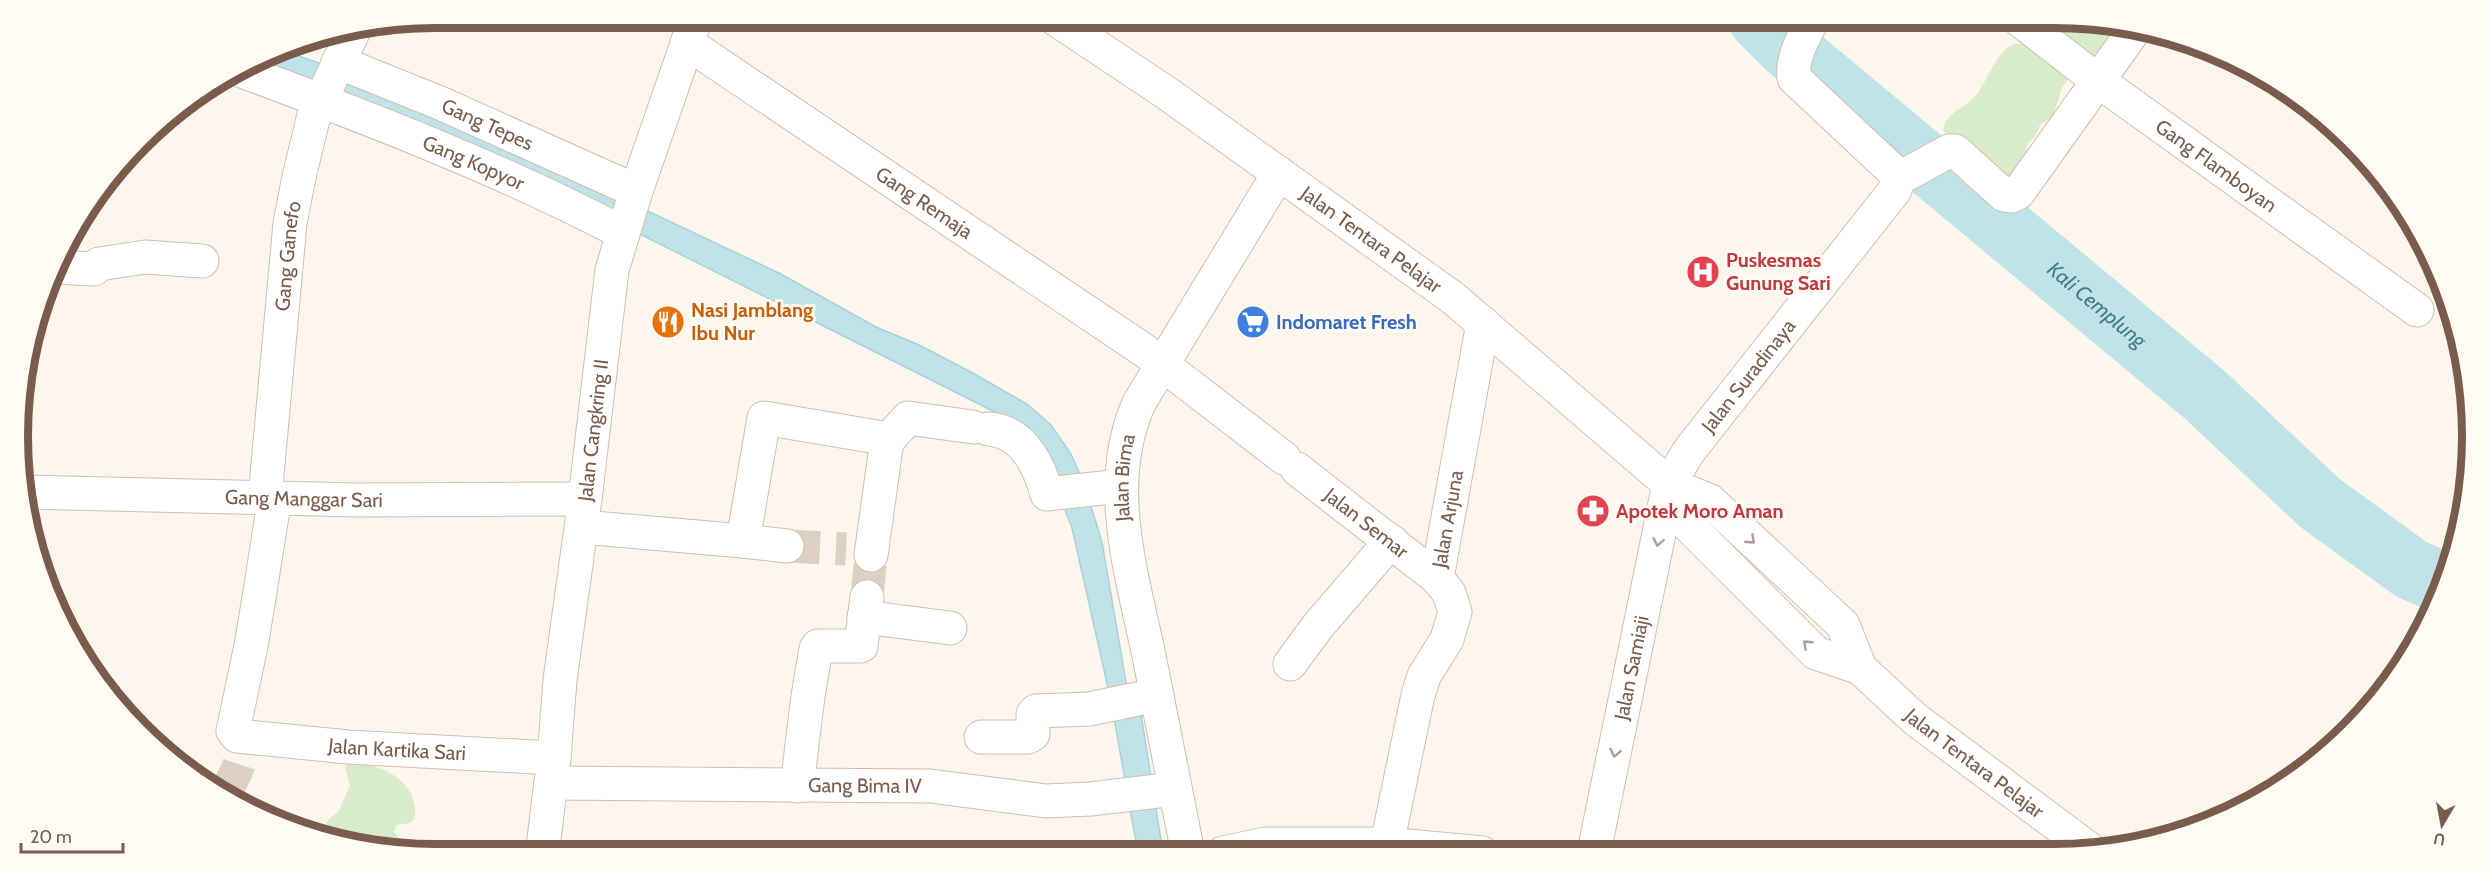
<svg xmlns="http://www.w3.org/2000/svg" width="2490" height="873" font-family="Cabin,sans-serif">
<rect width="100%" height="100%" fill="#fdf6ec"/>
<path fill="#d8ecc9" d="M 2028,18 L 2046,18 L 2049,20 L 2056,18 L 2129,28 L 2109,56 L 2092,60 Z
M 2014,44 L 2026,44 L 2069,78 L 2062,88 L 2053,116 L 2040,125 L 2036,135 L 2026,146 L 2029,154 L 2012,185 L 1943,131 C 1945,111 1967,108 1977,94 C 1989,78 1996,51 2014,44 Z
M 348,761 C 379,764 419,779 415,818 L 410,823 L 397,825 L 394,832 L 399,838 L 396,845 C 377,851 336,844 317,836 L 330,818 L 339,811 L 350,785 L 345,768 Z"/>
<path fill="#bfe3e8" stroke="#a5d3da" stroke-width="1.5" d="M 278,49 L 325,65 L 489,136 L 779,273 L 876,327 L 919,345 L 971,372 L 1027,404 L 1051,425 L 1071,454 L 1083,481 L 1102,542 L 1126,682 L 1141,714 L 1163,853 L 1138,853 L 1111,701 L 1072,528 L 1047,462 L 1015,427 L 997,413 L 612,220 L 253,65 Z"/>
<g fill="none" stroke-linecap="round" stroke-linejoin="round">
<path stroke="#bfe3e8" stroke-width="62" id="s1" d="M 1758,18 L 1788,48 L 2205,395 L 2320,503 L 2411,569 L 2442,583"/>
<path stroke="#dcd0c4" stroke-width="33" stroke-dasharray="33 16" stroke-linecap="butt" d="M 787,546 L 846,549
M 867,597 L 871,555
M 225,794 L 237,770 L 245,745"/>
<defs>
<g id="street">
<path id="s2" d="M 2017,18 L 2097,80 L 2417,310"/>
<path id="s3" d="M 687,43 L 1145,351 L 1284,458"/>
<path id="s4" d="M 338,62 L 440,103 L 636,191"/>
<path id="s5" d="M 242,71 C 371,119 501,169 623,233"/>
<path d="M 1898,179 L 1949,151 L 1955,151 L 2004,195 L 2011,196 L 2018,193 L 2135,29"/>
<path d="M 56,267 L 94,269 L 99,264 L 145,257 L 202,261"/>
<path d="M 988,429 C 1023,431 1039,465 1047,494 L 1121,486"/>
<path id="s6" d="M 1297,469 L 1437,578 L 1449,593 L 1455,612 L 1447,639 L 1424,676 L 1418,695 L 1387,844"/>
<path id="s7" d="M 24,492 L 357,500 L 585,499"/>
<path id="s8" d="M 265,497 L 290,223 L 299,177 L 314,115 L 356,26"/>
<path id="s9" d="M 275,497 L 252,641 L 233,731 L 237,736 L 348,747 L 554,758"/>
<path d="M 582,527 L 743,541"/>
<path d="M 787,546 L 743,541 L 764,418 L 889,439"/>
<path d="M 871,555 L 886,447 L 889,439 L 908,418 L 973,427"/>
<path id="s10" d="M 1437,578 L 1483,323"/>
<path d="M 864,617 L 950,628"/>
<path d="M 1290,664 L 1318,626 L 1391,541"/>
<path d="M 981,737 L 1028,737 L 1033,734 L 1033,714 L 1036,711 L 1089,709 L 1157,695"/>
<path id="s11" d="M 551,783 L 930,786 L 1046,801 L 1090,799 L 1175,789"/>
<path d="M 797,786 L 808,696 L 816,649 L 818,646 L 861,646 L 867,597"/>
<path id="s12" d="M 1594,852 L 1669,484 L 1689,451 L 1895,190 L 1898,179 L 1892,170 L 1794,78 C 1791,59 1804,35 1814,18"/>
<path id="s13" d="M 1188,853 C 1175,789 1163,725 1150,661 C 1133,577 1102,486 1139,403 L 1279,173"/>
<path d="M 1223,853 L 1265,844 L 1387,844 L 1482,853"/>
<path id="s14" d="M 542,855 L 554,758 L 560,680 L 585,499 L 612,270 L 636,191 L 696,18"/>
</g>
<g id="secondary">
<path id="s15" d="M 1054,18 L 1168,94 L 1453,298 L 1669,484 L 1710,501 L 1843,625 L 1860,668"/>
<path id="s16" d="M 1669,484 L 1686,523 L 1816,653 L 1860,668 L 1915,719 L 2092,851"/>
</g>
</defs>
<use href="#street" stroke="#d1beb0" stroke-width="35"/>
<use href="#secondary" stroke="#d6c0b0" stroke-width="35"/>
<use href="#street" stroke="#fff" stroke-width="33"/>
<use href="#secondary" stroke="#fff" stroke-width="33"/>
</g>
<defs><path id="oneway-chevron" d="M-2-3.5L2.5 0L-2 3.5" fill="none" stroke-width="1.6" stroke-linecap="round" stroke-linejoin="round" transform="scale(1.5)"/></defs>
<g stroke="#af9d94">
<use href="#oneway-chevron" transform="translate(1751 540) rotate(43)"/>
<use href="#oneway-chevron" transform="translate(1658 542) rotate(101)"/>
<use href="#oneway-chevron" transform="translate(1807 644) rotate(-137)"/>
<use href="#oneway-chevron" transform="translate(1615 753) rotate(101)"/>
</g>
<defs>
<symbol id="hospital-disc" viewBox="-11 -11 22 22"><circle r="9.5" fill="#e0444e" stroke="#fffaf3"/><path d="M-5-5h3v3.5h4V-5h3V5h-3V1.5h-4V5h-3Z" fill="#fff"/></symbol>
<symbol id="restaurant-disc" viewBox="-11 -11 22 22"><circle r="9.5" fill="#e8710a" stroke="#fffaf3"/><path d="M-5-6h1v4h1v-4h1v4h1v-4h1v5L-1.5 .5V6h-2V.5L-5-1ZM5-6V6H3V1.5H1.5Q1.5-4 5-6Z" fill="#fff"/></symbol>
<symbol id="supermarket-disc" viewBox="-11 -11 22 22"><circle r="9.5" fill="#3f7fe0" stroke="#fffaf3"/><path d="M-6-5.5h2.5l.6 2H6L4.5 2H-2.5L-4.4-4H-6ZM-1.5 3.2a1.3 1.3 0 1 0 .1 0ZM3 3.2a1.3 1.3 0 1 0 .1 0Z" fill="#fff"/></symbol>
<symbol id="pharmacy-disc" viewBox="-11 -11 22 22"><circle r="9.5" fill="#e0444e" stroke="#fffaf3"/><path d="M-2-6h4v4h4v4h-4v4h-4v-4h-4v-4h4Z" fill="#fff"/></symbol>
</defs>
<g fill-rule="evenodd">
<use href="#hospital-disc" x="1684" y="253" width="38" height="38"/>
<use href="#restaurant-disc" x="649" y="303" width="38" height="38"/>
<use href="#supermarket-disc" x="1234" y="303" width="38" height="38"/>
<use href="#pharmacy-disc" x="1574" y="492" width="38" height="38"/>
</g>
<g text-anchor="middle" stroke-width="6" stroke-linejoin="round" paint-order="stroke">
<g font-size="20" fill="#7a5c4d" stroke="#fffaf3">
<text dy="7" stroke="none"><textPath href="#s4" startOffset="162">Gang Tepes</textPath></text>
<text dy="7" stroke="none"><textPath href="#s5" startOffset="249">Gang Kopyor</textPath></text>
<text dy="7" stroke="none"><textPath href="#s2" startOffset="248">Gang Flamboyan</textPath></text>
<text dy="7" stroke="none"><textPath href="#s3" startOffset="286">Gang Remaja</textPath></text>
<text dy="7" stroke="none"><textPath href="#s15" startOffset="387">Jalan Tentara Pelajar</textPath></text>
<text dy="7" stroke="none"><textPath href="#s8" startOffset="242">Gang Ganefo</textPath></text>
<text dy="7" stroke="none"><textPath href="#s12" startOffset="510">Jalan Suradinaya</textPath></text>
<text dy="7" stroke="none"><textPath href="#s14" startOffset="428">Jalan Cangkring II</textPath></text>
<text dy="7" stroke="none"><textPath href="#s13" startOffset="382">Jalan Bima</textPath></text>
<text dy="7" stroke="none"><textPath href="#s7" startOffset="280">Gang Manggar Sari</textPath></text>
<text dy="7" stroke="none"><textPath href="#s10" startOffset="60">Jalan Arjuna</textPath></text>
<text dy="7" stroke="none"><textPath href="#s6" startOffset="88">Jalan Semar</textPath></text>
<text dy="7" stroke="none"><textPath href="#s12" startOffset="188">Jalan Samiaji</textPath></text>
<text dy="7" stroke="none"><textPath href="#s9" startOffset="405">Jalan Kartika Sari</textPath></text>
<text dy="7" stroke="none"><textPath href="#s16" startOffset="422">Jalan Tentara Pelajar</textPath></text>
<text dy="7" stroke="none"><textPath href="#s11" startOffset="314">Gang Bima IV</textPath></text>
</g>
<g font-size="20" font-weight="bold" fill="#be3a42" stroke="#fffaf3" text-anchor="start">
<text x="1726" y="267">Puskesmas<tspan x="1726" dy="23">Gunung Sari</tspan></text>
<text x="1616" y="518">Apotek Moro Aman</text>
</g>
<g font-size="20" font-weight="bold" fill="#c56008" stroke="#fffaf3" text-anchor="start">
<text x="691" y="317">Nasi Jamblang<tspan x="691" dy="23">Ibu Nur</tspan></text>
</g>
<g font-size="20" font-weight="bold" fill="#366cbe" stroke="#fffaf3" text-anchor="start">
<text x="1276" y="329">Indomaret Fresh</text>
</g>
<g font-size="21" font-style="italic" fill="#437c86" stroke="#fffaf3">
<text dy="7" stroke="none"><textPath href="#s1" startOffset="444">Kali Cemplung</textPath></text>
</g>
</g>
<path d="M0 0H2490V873H0ZM436 28H2054A408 408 0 0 1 2462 436V436A408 408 0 0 1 2054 844H436A408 408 0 0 1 28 436V436A408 408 0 0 1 436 28Z" fill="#fffaf3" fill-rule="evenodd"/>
<path fill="none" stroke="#7a5c4d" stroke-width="8" d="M436 28H2054A408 408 0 0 1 2462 436V436A408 408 0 0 1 2054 844H436A408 408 0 0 1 28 436V436A408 408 0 0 1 436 28Z"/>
<g transform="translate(2442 825) rotate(190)" stroke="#fffaf3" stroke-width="4.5" paint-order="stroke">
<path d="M0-4.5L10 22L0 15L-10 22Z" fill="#7a5c4d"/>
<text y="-9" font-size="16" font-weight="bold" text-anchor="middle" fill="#7a5c4d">U</text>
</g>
<path d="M21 843v9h102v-9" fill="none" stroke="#7a5c4d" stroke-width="3"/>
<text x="30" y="843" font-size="18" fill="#7a5c4d" stroke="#fffaf3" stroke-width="4.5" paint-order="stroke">20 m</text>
</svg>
